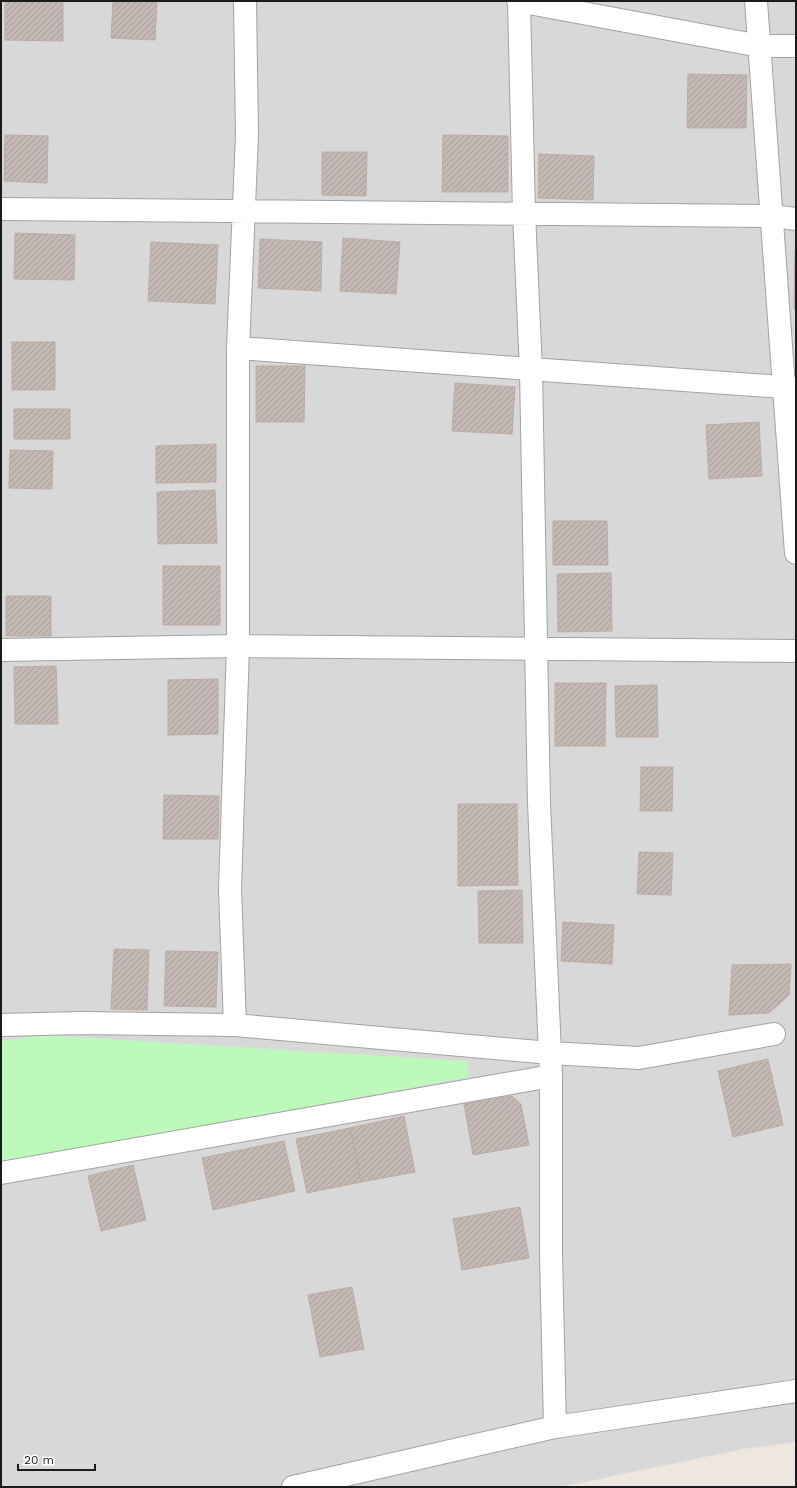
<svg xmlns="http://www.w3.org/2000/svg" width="797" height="1488" font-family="'Work Sans',sans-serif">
<defs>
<pattern id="building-hatch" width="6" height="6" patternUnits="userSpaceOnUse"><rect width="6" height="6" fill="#c4b8b4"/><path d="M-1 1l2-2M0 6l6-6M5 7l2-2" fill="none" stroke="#a89e9a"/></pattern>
</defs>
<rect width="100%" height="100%" fill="#ede7e0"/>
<path fill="#d9d8d8" d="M 1,1 L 796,1 L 796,1442 L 743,1449 L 561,1487 L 1,1487 Z"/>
<path fill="#bdf9bb" d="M 43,1035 L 467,1061 L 469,1077 L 1,1163 L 1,1041 Z"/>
<path fill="url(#building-hatch)" stroke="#beaba3" d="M 5,1 L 63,1 L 63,41 L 5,40 Z
M 113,1 L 157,1 L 155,40 L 111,38 Z
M 688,74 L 747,75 L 746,128 L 687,128 Z
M 5,135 L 48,136 L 47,183 L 4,181 Z
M 443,135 L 508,136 L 508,192 L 442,192 Z
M 322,152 L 367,152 L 366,196 L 322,195 Z
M 539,154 L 594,156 L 593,200 L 538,198 Z
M 15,233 L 75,235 L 74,280 L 14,279 Z
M 343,238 L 400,242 L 396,294 L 340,291 Z
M 260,239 L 322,242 L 321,291 L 258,288 Z
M 151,242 L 218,245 L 215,304 L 148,301 Z
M 795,250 L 796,250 L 796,309 L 794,309 Z
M 12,342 L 55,342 L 55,390 L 12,390 Z
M 256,366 L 305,366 L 304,422 L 256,422 Z
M 455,383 L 515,387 L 512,434 L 452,431 Z
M 14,409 L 70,409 L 70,439 L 14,439 Z
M 759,422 L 762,476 L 709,479 L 706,425 Z
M 216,444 L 216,482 L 156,483 L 156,446 Z
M 10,450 L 53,451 L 52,489 L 9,488 Z
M 215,490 L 217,543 L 158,544 L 157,492 Z
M 553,521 L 607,521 L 608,565 L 553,565 Z
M 163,566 L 220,566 L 220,625 L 163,625 Z
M 611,573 L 612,631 L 558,632 L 557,574 Z
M 6,596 L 51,596 L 51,636 L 6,636 Z
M 56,666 L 58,724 L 15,724 L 14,667 Z
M 218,679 L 218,734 L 168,735 L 168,680 Z
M 555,683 L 606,683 L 605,746 L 555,746 Z
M 657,685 L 658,737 L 616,737 L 615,686 Z
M 641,767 L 673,767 L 672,811 L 640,811 Z
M 164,795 L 219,796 L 218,839 L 163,839 Z
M 458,804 L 517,804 L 518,885 L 458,886 Z
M 639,852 L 673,853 L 671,895 L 637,894 Z
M 522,890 L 523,943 L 479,943 L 478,891 Z
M 563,922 L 614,925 L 612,964 L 561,961 Z
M 114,949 L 149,950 L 147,1010 L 111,1009 Z
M 166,951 L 218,952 L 216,1007 L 164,1006 Z
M 791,964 L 789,995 L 769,1013 L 729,1015 L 732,965 Z
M 768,1059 L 783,1125 L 733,1137 L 718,1071 Z
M 512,1096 L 521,1104 L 529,1145 L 473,1155 L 464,1104 Z
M 404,1116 L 415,1172 L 361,1182 L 350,1128 Z
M 350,1128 L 361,1182 L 307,1193 L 296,1139 Z
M 284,1141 L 295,1191 L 213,1210 L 202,1158 Z
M 133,1165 L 146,1220 L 101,1231 L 88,1176 Z
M 520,1207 L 529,1258 L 462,1270 L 453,1219 Z
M 352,1287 L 364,1349 L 320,1357 L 308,1295 Z"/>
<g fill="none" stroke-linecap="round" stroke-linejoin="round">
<defs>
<path id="minor" d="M 518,1 L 760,46 L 796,46
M 519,1 L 524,213 L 531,370 L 539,803 L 551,1076 L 551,1255 L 555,1427
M 756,1 L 796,553
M 1,209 L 771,216 L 796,219
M 238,348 L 796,388
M 1,650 L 238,646 L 796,651
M 1,1025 L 81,1023 L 235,1025 L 550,1053 L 639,1058 L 774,1034
M 235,1025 L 230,889 L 238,646 L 238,348 L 247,135 L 245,1
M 1,1173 L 551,1076
M 293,1487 L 555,1427 L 796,1391"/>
</defs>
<use href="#minor" stroke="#a2a2a2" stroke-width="24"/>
<use href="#minor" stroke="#fff" stroke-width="22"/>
</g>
<rect width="797" height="1488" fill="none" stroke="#1b1b1b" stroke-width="4"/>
<path d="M18 1464v6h77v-6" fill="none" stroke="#1b1b1b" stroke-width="2"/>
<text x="24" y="1464" font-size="12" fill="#1b1b1b" stroke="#ffffff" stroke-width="3" paint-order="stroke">20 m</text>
</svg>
